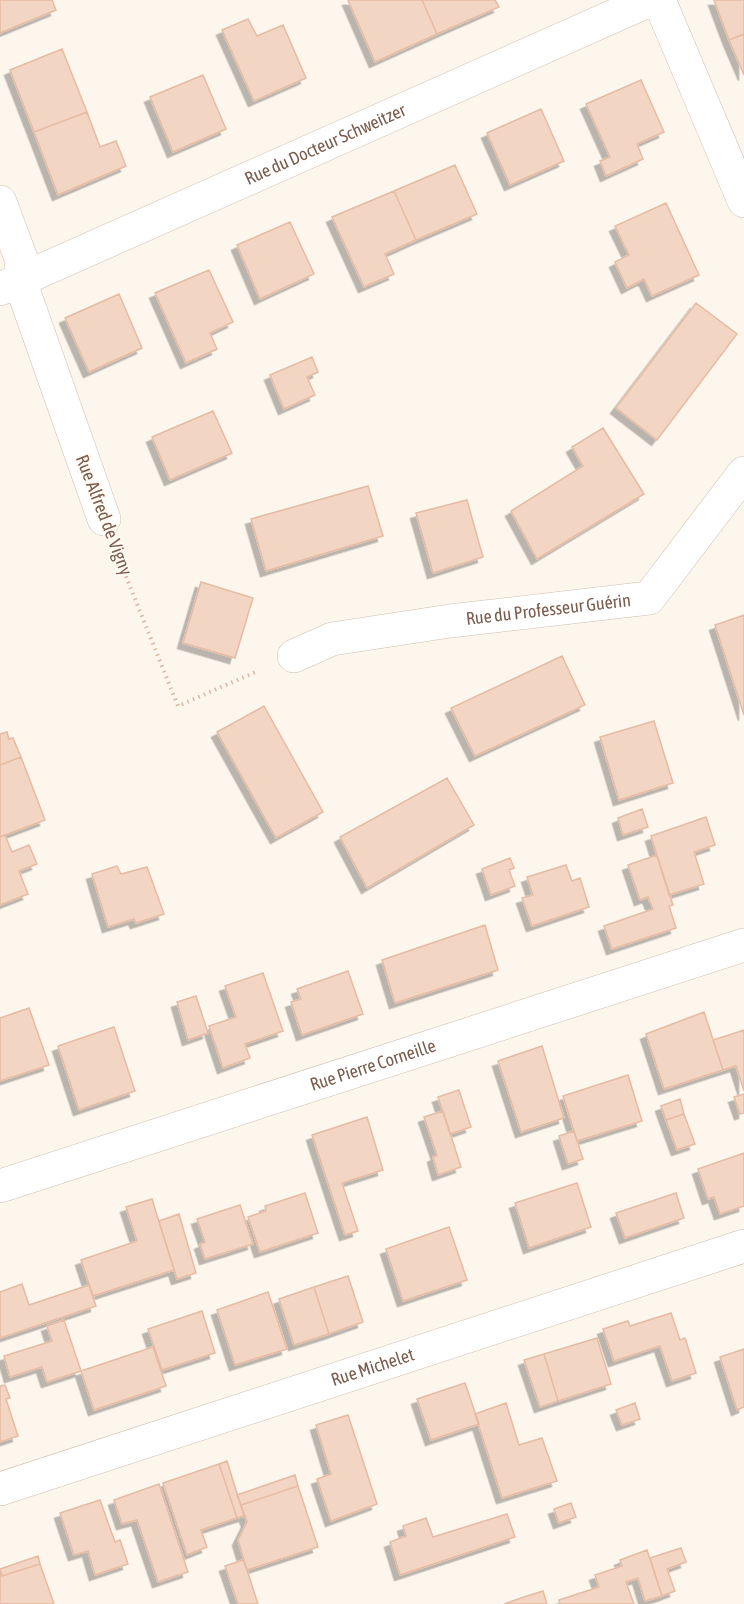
<svg xmlns="http://www.w3.org/2000/svg" width="744" height="1604" font-family="'Asap Condensed',sans-serif">
<defs>
<filter id="shadow"><feDropShadow dx="-5.5" dy="5.5" stdDeviation="0" flood-color="#0004"/></filter>
</defs>
<rect width="100%" height="100%" fill="#fdf6ec"/>
<path fill="#f3d5c3" stroke="#e6bba3" stroke-width="1.5" filter="url(#shadow)" d="M 0,0 L 52,0 L 56,10 L 0,33 Z
M 348,0 L 422,0 L 437,34 L 375,62 Z
M 422,0 L 495,0 L 499,7 L 437,34 Z
M 714,0 L 744,0 L 744,34 L 729,40 Z
M 248,19 L 257,36 L 283,25 L 306,78 L 254,101 L 222,30 Z
M 744,34 L 744,75 L 729,40 Z
M 62,49 L 87,112 L 34,132 L 10,70 Z
M 203,75 L 226,129 L 173,152 L 150,97 Z
M 641,80 L 664,132 L 637,144 L 643,159 L 606,176 L 600,161 L 610,157 L 586,104 Z
M 541,109 L 564,161 L 510,185 L 487,133 Z
M 87,112 L 100,147 L 116,141 L 126,166 L 58,195 L 34,132 Z
M 455,165 L 477,214 L 416,240 L 394,191 Z
M 394,191 L 416,240 L 385,254 L 394,274 L 364,287 L 332,217 Z
M 666,203 L 699,275 L 652,296 L 644,279 L 627,288 L 615,262 L 629,255 L 615,226 Z
M 290,222 L 314,274 L 260,299 L 237,245 Z
M 209,270 L 233,322 L 210,333 L 217,349 L 186,363 L 155,293 Z
M 119,294 L 142,348 L 89,372 L 65,318 Z
M 696,303 L 737,334 L 657,440 L 616,408 Z
M 312,357 L 318,372 L 307,377 L 315,395 L 284,409 L 270,375 Z
M 213,411 L 232,453 L 170,480 L 152,437 Z
M 603,428 L 644,494 L 537,559 L 511,511 L 583,466 L 572,447 Z
M 368,486 L 383,536 L 266,571 L 251,519 Z
M 467,500 L 483,557 L 433,573 L 416,513 Z
M 201,582 L 253,598 L 235,658 L 183,643 Z
M 744,615 L 744,715 L 715,625 Z
M 562,656 L 585,705 L 475,756 L 451,708 Z
M 264,706 L 323,812 L 276,838 L 217,732 Z
M 654,721 L 673,783 L 619,800 L 600,737 Z
M 7,732 L 9,739 L 13,738 L 21,757 L 0,765 L 0,734 Z
M 21,757 L 45,820 L 0,837 L 0,765 Z
M 447,778 L 474,825 L 367,888 L 340,837 Z
M 642,809 L 648,827 L 623,835 L 618,818 Z
M 706,817 L 715,845 L 694,852 L 704,884 L 669,895 L 651,836 Z
M 5,835 L 12,852 L 29,845 L 37,864 L 19,871 L 28,894 L 0,905 L 0,837 Z
M 657,855 L 673,905 L 669,906 L 676,928 L 612,949 L 604,926 L 653,909 L 648,897 L 640,900 L 628,865 Z
M 510,858 L 514,868 L 509,870 L 515,886 L 491,895 L 482,869 Z
M 566,865 L 572,881 L 580,878 L 589,907 L 532,926 L 522,898 L 533,895 L 527,877 Z
M 117,866 L 121,874 L 147,867 L 164,914 L 136,923 L 134,919 L 108,927 L 92,874 Z
M 485,925 L 498,970 L 395,1003 L 382,960 Z
M 348,971 L 363,1014 L 302,1035 L 291,1002 L 301,999 L 297,989 Z
M 263,973 L 283,1031 L 245,1044 L 250,1058 L 223,1068 L 209,1026 L 236,1017 L 225,986 Z
M 196,996 L 208,1033 L 188,1040 L 177,1002 Z
M 29,1008 L 49,1065 L 0,1081 L 0,1018 Z
M 704,1012 L 723,1070 L 664,1089 L 646,1034 Z
M 114,1027 L 135,1091 L 79,1110 L 58,1046 Z
M 744,1030 L 744,1091 L 736,1066 L 723,1070 L 713,1040 Z
M 542,1046 L 564,1118 L 521,1132 L 498,1061 Z
M 628,1075 L 642,1121 L 577,1141 L 563,1096 Z
M 459,1090 L 471,1127 L 450,1134 L 438,1097 Z
M 744,1094 L 744,1113 L 740,1114 L 734,1097 Z
M 680,1099 L 684,1114 L 666,1120 L 661,1106 Z
M 443,1111 L 461,1167 L 438,1175 L 433,1157 L 437,1155 L 424,1117 Z
M 684,1114 L 695,1144 L 677,1150 L 666,1120 Z
M 367,1117 L 383,1170 L 342,1183 L 358,1231 L 345,1235 L 312,1135 Z
M 574,1131 L 583,1159 L 568,1164 L 559,1136 Z
M 744,1153 L 744,1206 L 720,1214 L 714,1197 L 708,1199 L 698,1169 Z
M 577,1183 L 591,1227 L 529,1248 L 515,1203 Z
M 305,1193 L 318,1233 L 260,1252 L 248,1217 L 266,1211 L 265,1206 Z
M 676,1193 L 684,1218 L 625,1238 L 616,1213 Z
M 152,1199 L 174,1270 L 93,1296 L 81,1260 L 137,1241 L 126,1207 Z
M 240,1205 L 253,1244 L 205,1259 L 200,1244 L 205,1242 L 197,1219 Z
M 179,1214 L 196,1273 L 177,1279 L 159,1221 Z
M 449,1227 L 467,1280 L 403,1301 L 386,1249 Z
M 348,1276 L 363,1322 L 329,1334 L 314,1287 Z
M 22,1284 L 29,1305 L 89,1285 L 96,1306 L 0,1338 L 0,1292 Z
M 314,1287 L 329,1334 L 294,1345 L 279,1299 Z
M 268,1292 L 287,1349 L 235,1365 L 217,1310 Z
M 202,1311 L 215,1353 L 162,1370 L 148,1329 Z
M 671,1313 L 680,1340 L 685,1338 L 696,1373 L 672,1381 L 660,1346 L 614,1361 L 603,1329 L 628,1321 L 630,1326 Z
M 64,1320 L 81,1371 L 47,1382 L 42,1367 L 10,1377 L 4,1356 L 52,1341 L 47,1326 Z
M 597,1338 L 611,1384 L 558,1401 L 544,1354 Z
M 153,1347 L 166,1386 L 94,1410 L 81,1371 Z
M 744,1349 L 744,1407 L 737,1410 L 720,1357 Z
M 544,1354 L 558,1401 L 540,1407 L 524,1360 Z
M 465,1383 L 479,1424 L 431,1440 L 417,1399 Z
M 5,1385 L 10,1398 L 6,1399 L 18,1436 L 0,1442 L 0,1386 Z
M 506,1403 L 519,1445 L 542,1438 L 557,1481 L 502,1498 L 475,1414 Z
M 635,1403 L 640,1419 L 622,1425 L 616,1410 Z
M 348,1415 L 377,1504 L 331,1521 L 317,1479 L 331,1474 L 316,1425 Z
M 227,1461 L 244,1516 L 237,1518 L 219,1464 Z
M 219,1464 L 237,1518 L 201,1530 L 207,1547 L 187,1555 L 163,1483 Z
M 295,1475 L 298,1486 L 241,1505 L 237,1495 Z
M 159,1484 L 188,1572 L 158,1582 L 137,1520 L 122,1524 L 114,1500 Z
M 298,1486 L 318,1547 L 247,1570 L 238,1540 L 247,1522 L 241,1505 Z
M 100,1500 L 115,1542 L 120,1540 L 128,1564 L 95,1575 L 88,1551 L 74,1555 L 60,1513 Z
M 571,1503 L 576,1517 L 559,1523 L 554,1509 Z
M 507,1514 L 515,1537 L 400,1575 L 390,1542 L 406,1536 L 403,1526 L 426,1518 L 433,1537 Z
M 681,1548 L 686,1562 L 667,1569 L 675,1591 L 662,1596 L 650,1558 Z
M 647,1550 L 662,1596 L 645,1601 L 638,1578 L 626,1582 L 634,1604 L 560,1604 L 559,1600 L 599,1587 L 595,1575 L 622,1566 L 620,1560 Z
M 38,1556 L 40,1564 L 2,1576 L 0,1569 Z
M 243,1560 L 247,1570 L 258,1604 L 238,1604 L 225,1566 Z
M 40,1564 L 54,1604 L 0,1604 L 0,1571 L 2,1576 Z
M 543,1591 L 547,1604 L 504,1604 L 527,1596 Z"/>
<g fill="none" stroke-linecap="round" stroke-linejoin="round">
<defs>
<g id="street">
<path d="M 659,0 L 744,201"/>
<path d="M 0,202 L 22,261 L 20,281 L 104,519"/>
<path id="s1" d="M 0,289 L 650,0"/>
<path id="s2" d="M 294,656 L 332,639 L 450,621 L 649,598 L 744,473"/>
<path id="s3" d="M 0,1186 L 744,945"/>
<path id="s4" d="M 0,1489 L 744,1246"/>
</g>
</defs>
<use href="#street" stroke="#d1beb0" stroke-width="34"/>
<path stroke="#d9b8a5" stroke-width="4" stroke-dasharray="1.5 4.5" stroke-linecap="butt" d="M 117,554 L 178,706 L 258,671"/>
<use href="#street" stroke="#fff" stroke-width="33"/>
</g>
<g text-anchor="middle" stroke-width="4.5" stroke-linejoin="round" paint-order="stroke">
<g font-size="18" fill="#7a5c4d" stroke="#fffaf3">
<text dy="6" stroke="none"><textPath href="#s1" startOffset="356">Rue du Docteur Schweitzer</textPath></text>
<text transform="translate(104 515) rotate(69)" y="6">Rue Alfred de Vigny</text>
<text dy="6" stroke="none"><textPath href="#s2" startOffset="260">Rue du Professeur Guérin</textPath></text>
<text dy="6" stroke="none"><textPath href="#s3" startOffset="392">Rue Pierre Corneille</textPath></text>
<text dy="6" stroke="none"><textPath href="#s4" startOffset="392">Rue Michelet</textPath></text>
</g>
</g>
</svg>
